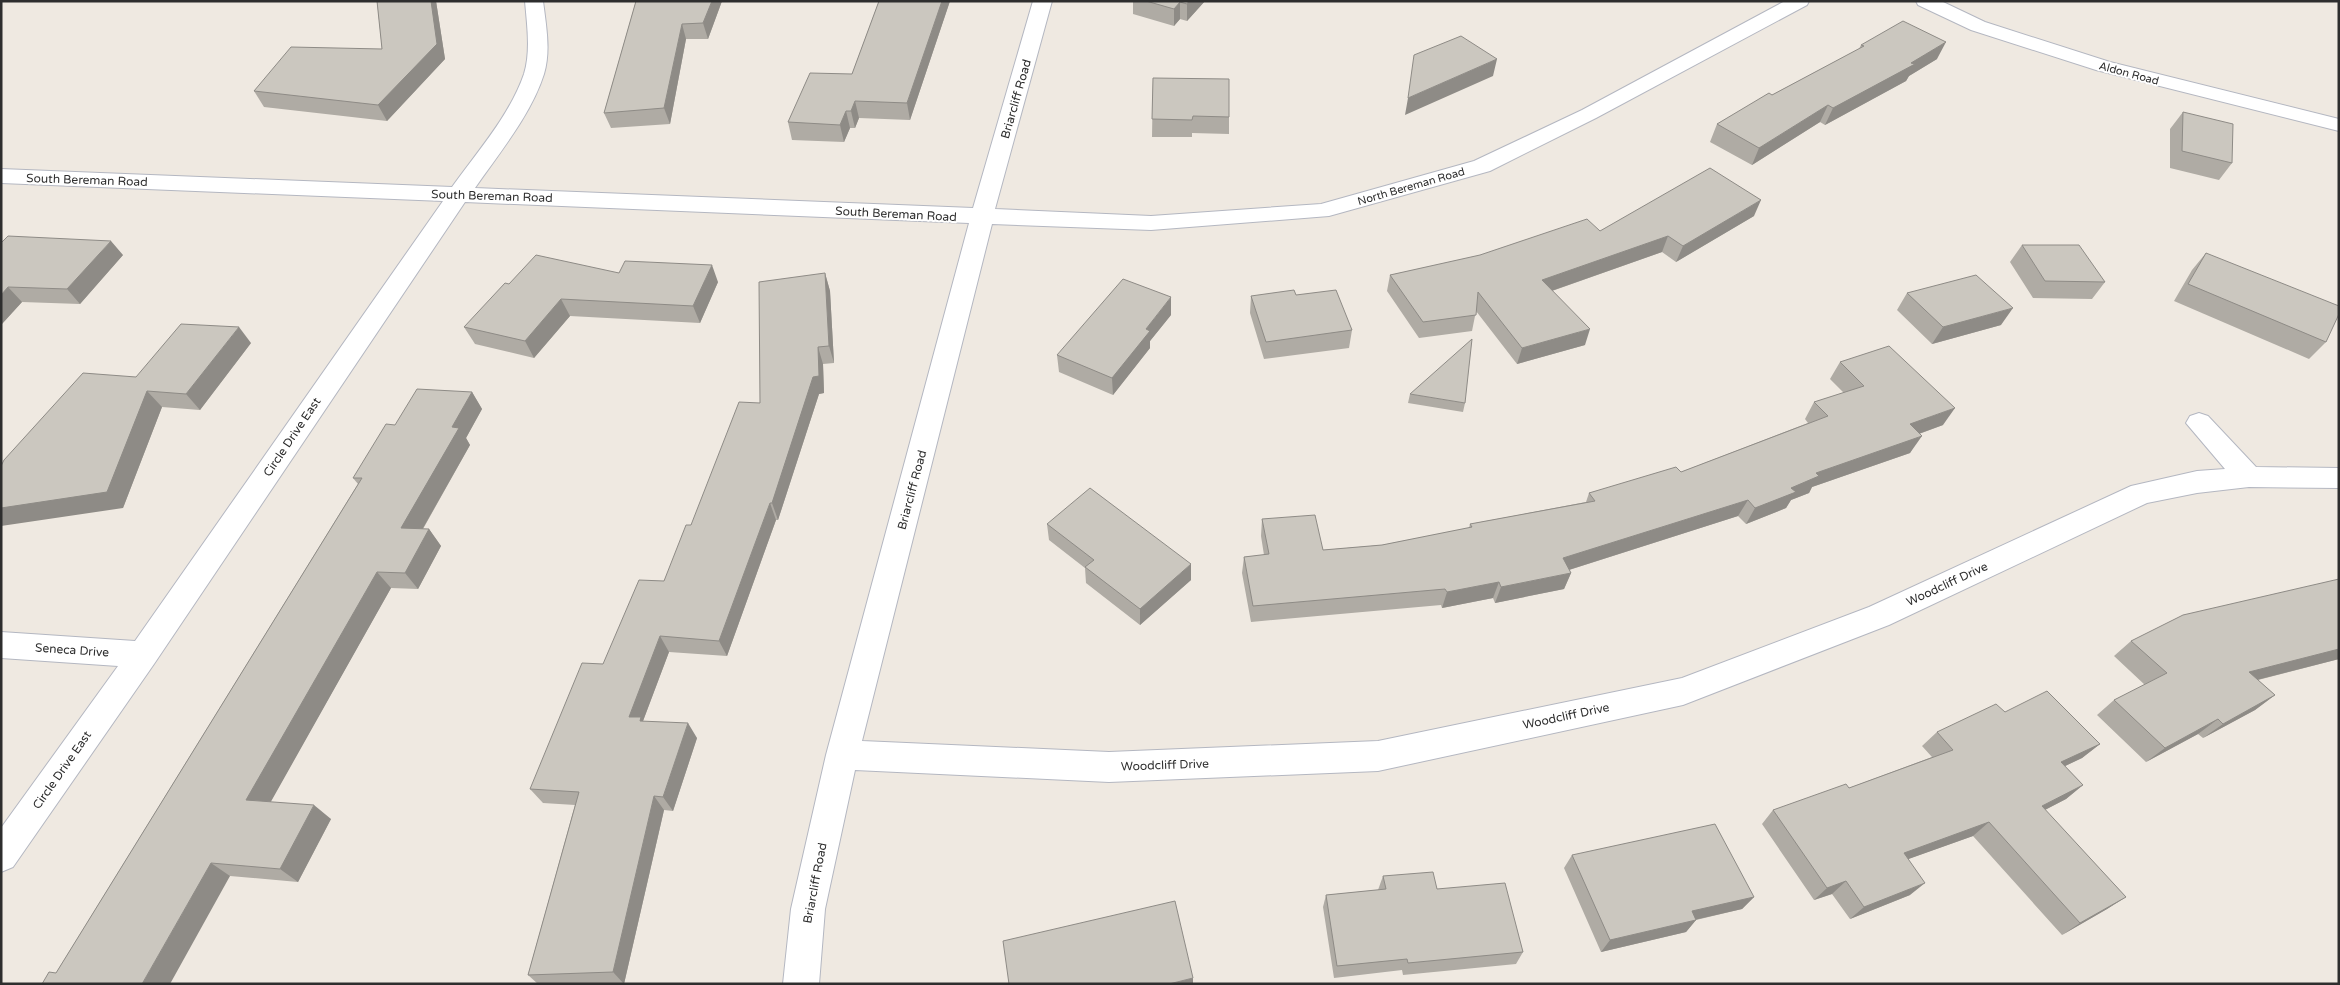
<svg xmlns="http://www.w3.org/2000/svg" width="2340" height="985" font-family="'Varela Round',sans-serif">
<rect width="100%" height="100%" fill="#efe9e1"/>
<g fill="none" stroke-linecap="round" stroke-linejoin="round">
<defs>
<path id="minor" d="M 525,1 L 543,1 C 546,25 551,51 544,74 C 531,115 499,153 475,188 L 973,208 L 1033,1 L 1052,1 L 995,209 L 1151,216 L 1321,204 L 1474,161 L 1582,110 L 1785,1 L 1809,1 L 1807,5 L 1596,118 L 1490,171 L 1329,216 L 1151,230 L 992,224 L 862,741 L 1109,752 L 1378,741 L 1682,678 L 1869,607 L 2131,486 L 2197,471 L 2225,469 L 2186,423 L 2190,416 L 2199,413 L 2208,416 L 2256,467 L 2339,468 L 2339,488 L 2249,487 L 2197,493 L 2147,503 L 1889,625 L 1683,705 L 1378,771 L 1109,782 L 855,770 L 825,909 L 819,984 L 783,984 L 791,909 L 826,755 L 969,223 L 465,202 L 154,664 L 13,867 L 1,872 L 1,828 L 118,666 L 1,658 L 1,632 L 135,641 L 443,201 L 1,183 L 1,169 L 452,187 C 477,152 510,115 524,74 C 531,51 527,25 525,1 Z
M 1916,1 L 1941,1 L 1985,22 L 2110,62 L 2339,119 L 2339,131 L 2096,70 L 1971,30 L 1918,5 Z"/>
</defs>
<use href="#minor" stroke="#b4b7c1" stroke-width="2"/>
<use href="#minor" fill="#fff" fill-rule="evenodd"/>
</g>
<path fill="#afaba4" d="M 377,1 L 436,1 L 445,59 L 387,121 L 264,107 L 254,91 L 382,49 Z
M 636,1 L 722,1 L 708,39 L 686,39 L 670,124 L 611,128 L 604,113 Z
M 879,1 L 950,1 L 910,120 L 859,118 L 855,128 L 850,128 L 844,142 L 792,140 L 788,122 L 852,74 Z
M 1133,1 L 1205,1 L 1187,21 L 1180,19 L 1174,26 L 1133,14 Z
M 1861,45 L 1937,59 L 1909,76 L 1906,81 L 1825,125 L 1820,122 L 1752,165 L 1710,142 L 1717,124 L 1859,49 Z
M 1153,78 L 1229,117 L 1229,134 L 1192,133 L 1192,137 L 1152,137 Z
M 2183,112 L 2232,163 L 2219,180 L 2170,168 L 2170,129 Z
M 1754,216 L 1676,262 L 1662,252 L 1552,291 L 1585,345 L 1517,364 L 1476,311 L 1472,331 L 1419,338 L 1387,291 L 1390,275 L 1600,231 Z
M 1,243 L 123,255 L 80,304 L 22,302 L 1,325 Z
M 2022,245 L 2105,282 L 2092,299 L 2033,298 L 2010,262 Z
M 2206,253 L 2326,342 L 2309,359 L 2174,301 L 2192,270 Z
M 619,273 L 718,282 L 700,323 L 570,316 L 534,358 L 475,344 L 464,327 L 509,284 Z
M 825,273 L 830,291 L 834,363 L 823,364 L 824,393 L 819,394 L 778,520 L 776,520 L 727,656 L 669,652 L 643,721 L 697,738 L 673,811 L 664,810 L 624,984 L 538,984 L 528,975 L 575,805 L 543,803 L 530,789 L 603,664 L 664,581 L 691,525 L 760,403 Z
M 1907,293 L 2001,325 L 1932,344 L 1897,310 Z
M 1296,295 L 1352,330 L 1349,348 L 1264,359 L 1250,313 L 1251,296 Z
M 1171,315 L 1150,341 L 1150,348 L 1113,395 L 1059,372 L 1057,355 Z
M 251,343 L 200,410 L 162,407 L 123,508 L 136,377 Z
M 1840,362 L 1943,425 L 1919,434 L 1910,453 L 1812,487 L 1809,493 L 1791,500 L 1786,508 L 1746,524 L 1738,516 L 1569,570 L 1571,573 L 1564,589 L 1495,603 L 1493,598 L 1442,608 L 1441,605 L 1251,622 L 1242,573 L 1244,557 L 1264,555 L 1261,536 L 1262,519 L 1323,550 L 1382,545 L 1469,528 L 1470,524 L 1586,502 L 1589,493 L 1681,472 L 1808,423 L 1805,419 L 1814,402 L 1844,393 L 1830,379 Z
M 472,392 L 482,409 L 466,438 L 470,445 L 423,529 L 429,529 L 441,546 L 418,589 L 391,588 L 270,802 L 331,819 L 298,882 L 230,876 L 56,973 L 358,484 L 353,478 L 395,425 Z
M 1410,394 L 1465,403 L 1463,412 L 1408,403 Z
M 1047,524 L 1191,580 L 1140,625 L 1086,583 L 1085,568 L 1049,540 Z
M 2339,579 L 2339,659 L 2258,680 L 2275,695 L 2255,710 L 2203,738 L 2198,734 L 2146,762 L 2097,715 L 2114,700 L 2145,685 L 2114,656 L 2131,641 Z
M 2005,712 L 2100,744 L 2082,758 L 2065,766 L 2083,785 L 2066,799 L 2045,810 L 2126,897 L 2107,909 L 2062,935 L 1973,836 L 1908,859 L 1910,895 L 1850,919 L 1832,894 L 1814,900 L 1762,824 L 1773,810 L 1849,788 L 1932,757 L 1922,746 L 1937,732 Z
M 1572,855 L 1754,897 L 1742,909 L 1696,920 L 1686,932 L 1601,952 L 1564,868 Z
M 1383,876 L 1437,889 L 1523,952 L 1516,964 L 1403,975 L 1402,970 L 1334,978 L 1323,907 L 1326,895 L 1378,890 Z"/>
<path fill="#8e8b86" d="M 431,1 L 436,1 L 445,59 L 387,121 L 378,105 Z
M 712,1 L 722,1 L 708,39 L 703,23 Z
M 942,1 L 950,1 L 910,120 L 907,103 Z
M 1189,1 L 1205,1 L 1187,21 L 1187,4 Z
M 1180,2 L 1180,19 L 1174,26 L 1174,9 Z
M 682,24 L 686,39 L 670,124 L 664,108 Z
M 1946,42 L 1937,59 L 1909,76 L 1906,81 L 1825,125 L 1833,108 Z
M 1497,59 L 1493,76 L 1405,115 L 1408,98 Z
M 855,101 L 859,118 L 855,128 L 851,111 Z
M 1828,105 L 1820,122 L 1752,165 L 1759,148 Z
M 846,111 L 850,128 L 844,142 L 840,125 Z
M 1761,200 L 1754,216 L 1676,262 L 1683,246 Z
M 1668,236 L 1662,252 L 1537,296 L 1542,280 Z
M 111,241 L 123,255 L 80,304 L 67,289 Z
M 712,265 L 718,282 L 700,323 L 693,306 Z
M 825,273 L 830,291 L 834,363 L 829,346 Z
M 8,287 L 22,302 L 1,325 L 1,295 Z
M 1171,297 L 1171,315 L 1150,341 L 1150,348 L 1113,395 L 1112,378 L 1146,329 Z
M 561,299 L 570,316 L 534,358 L 525,341 Z
M 2013,308 L 2001,325 L 1932,344 L 1943,327 Z
M 239,327 L 251,343 L 200,410 L 186,394 Z
M 1590,329 L 1585,345 L 1517,364 L 1522,348 Z
M 818,347 L 823,364 L 824,393 L 819,394 L 778,520 L 772,503 Z
M 147,391 L 162,407 L 123,508 L 1,526 L 1,508 Z
M 472,392 L 482,409 L 466,438 L 470,445 L 414,544 L 401,528 L 452,427 Z
M 1955,408 L 1943,425 L 1899,441 L 1910,424 Z
M 1922,436 L 1910,453 L 1812,487 L 1809,493 L 1791,500 L 1786,508 L 1746,524 L 1755,508 L 1816,473 Z
M 1748,500 L 1738,516 L 1556,574 L 1563,558 Z
M 770,503 L 776,520 L 727,656 L 719,641 Z
M 429,529 L 441,546 L 418,589 L 405,573 Z
M 1191,564 L 1191,580 L 1140,625 L 1140,609 Z
M 377,572 L 391,588 L 264,814 L 246,800 Z
M 1571,573 L 1564,589 L 1495,603 L 1501,587 Z
M 1499,582 L 1493,598 L 1442,608 L 1447,592 Z
M 660,636 L 669,652 L 643,721 L 651,732 L 629,717 Z
M 2339,649 L 2339,659 L 2229,687 L 2249,672 Z
M 2275,695 L 2255,710 L 2203,738 L 2223,724 Z
M 2218,719 L 2198,734 L 2146,762 L 2165,748 Z
M 688,723 L 697,738 L 673,811 L 663,797 Z
M 2100,744 L 2082,758 L 2044,776 L 2061,762 Z
M 2083,785 L 2066,799 L 2025,820 L 2042,806 Z
M 654,796 L 664,810 L 624,984 L 613,972 Z
M 314,805 L 331,819 L 298,882 L 280,869 Z
M 1989,822 L 1973,836 L 1889,866 L 1904,853 Z
M 211,863 L 230,876 L 170,984 L 142,984 Z
M 1846,881 L 1832,894 L 1814,900 L 1827,888 Z
M 1925,883 L 1910,895 L 1850,919 L 1864,907 Z
M 1754,897 L 1742,909 L 1681,923 L 1692,911 Z
M 2126,897 L 2107,909 L 2062,935 L 2080,923 Z
M 1696,920 L 1686,932 L 1601,952 L 1610,940 Z
M 1193,978 L 1193,984 L 1169,984 Z"/>
<path fill="#cbc7bf" stroke="#8e8b86" d="M 377,1 L 431,1 L 437,44 L 378,105 L 254,91 L 291,47 L 382,49 Z
M 636,1 L 712,1 L 703,23 L 682,24 L 664,108 L 604,113 Z
M 879,1 L 942,1 L 907,103 L 855,101 L 851,111 L 846,111 L 840,125 L 788,122 L 810,73 L 852,74 Z
M 1146,1 L 1189,1 L 1187,4 L 1180,2 L 1174,9 Z
M 1903,21 L 1946,42 L 1911,63 L 1915,64 L 1833,108 L 1828,105 L 1759,148 L 1717,124 L 1769,93 L 1772,95 L 1864,46 L 1861,45 Z
M 1461,36 L 1497,59 L 1408,98 L 1414,55 Z
M 1153,78 L 1229,79 L 1229,117 L 1193,116 L 1192,120 L 1152,119 Z
M 2183,112 L 2233,124 L 2232,163 L 2182,151 Z
M 1710,168 L 1761,200 L 1683,246 L 1668,236 L 1542,280 L 1590,329 L 1522,348 L 1478,292 L 1476,315 L 1423,322 L 1390,275 L 1480,255 L 1587,219 L 1600,231 Z
M 8,236 L 111,241 L 67,289 L 8,287 L 1,295 L 1,243 Z
M 2022,245 L 2079,245 L 2105,282 L 2045,281 Z
M 2206,253 L 2339,306 L 2339,314 L 2326,342 L 2188,284 Z
M 536,255 L 619,273 L 625,261 L 712,265 L 693,306 L 561,299 L 525,341 L 464,327 L 505,283 L 509,284 Z
M 825,273 L 829,346 L 818,347 L 819,376 L 813,377 L 772,503 L 770,503 L 719,641 L 660,636 L 629,717 L 641,717 L 640,721 L 688,723 L 663,797 L 654,796 L 613,972 L 528,975 L 579,792 L 530,789 L 582,663 L 603,664 L 639,580 L 664,581 L 686,525 L 691,525 L 739,402 L 760,403 L 759,282 Z
M 1976,275 L 2013,308 L 1943,327 L 1907,293 Z
M 1123,279 L 1171,297 L 1146,329 L 1150,331 L 1112,378 L 1057,355 Z
M 1294,290 L 1296,295 L 1336,290 L 1352,330 L 1266,342 L 1251,296 Z
M 181,324 L 239,327 L 186,394 L 147,391 L 107,492 L 1,508 L 1,466 L 4,460 L 83,373 L 136,377 Z
M 1472,339 L 1465,403 L 1410,394 Z
M 1889,346 L 1955,408 L 1910,424 L 1922,436 L 1816,473 L 1819,476 L 1791,488 L 1796,492 L 1755,508 L 1748,500 L 1563,558 L 1571,573 L 1501,587 L 1499,582 L 1447,592 L 1445,589 L 1253,606 L 1244,557 L 1269,554 L 1262,519 L 1315,515 L 1323,550 L 1382,545 L 1472,527 L 1470,524 L 1595,501 L 1589,493 L 1676,467 L 1681,472 L 1828,416 L 1814,402 L 1864,386 L 1840,362 Z
M 417,389 L 472,392 L 452,427 L 459,428 L 401,528 L 429,529 L 405,573 L 377,572 L 246,800 L 314,805 L 280,869 L 211,863 L 142,984 L 42,984 L 49,972 L 56,973 L 362,478 L 353,478 L 386,424 L 395,425 Z
M 1090,488 L 1191,564 L 1140,609 L 1085,567 L 1094,560 L 1047,524 Z
M 2339,579 L 2339,649 L 2249,672 L 2275,695 L 2223,724 L 2218,719 L 2165,748 L 2114,700 L 2167,673 L 2131,641 L 2183,615 Z
M 2047,691 L 2100,744 L 2061,762 L 2083,785 L 2042,806 L 2126,897 L 2080,923 L 1989,822 L 1904,853 L 1925,883 L 1864,907 L 1846,881 L 1827,888 L 1773,810 L 1846,784 L 1849,788 L 1953,750 L 1937,732 L 1996,704 L 2005,712 Z
M 1715,824 L 1754,897 L 1692,911 L 1696,920 L 1610,940 L 1572,855 Z
M 1433,872 L 1437,889 L 1505,883 L 1523,952 L 1408,963 L 1407,959 L 1337,966 L 1326,895 L 1386,889 L 1383,876 Z
M 1175,901 L 1193,978 L 1169,984 L 1009,984 L 1003,941 Z"/>
<g text-anchor="middle" stroke-width="4" stroke-linejoin="round" paint-order="stroke">
<g font-size="11" fill="#2e2e2e" stroke="#fff">
<text transform="translate(2129 73) rotate(15)" y="4">Aldon Road</text>
<text transform="translate(1411 186) rotate(-16)" y="4">North Bereman Road</text>
</g>
<g font-size="12" fill="#2e2e2e" stroke="#fff">
<text transform="translate(1016 99) rotate(-74)" y="4">Briarcliff Road</text>
<text transform="translate(87 180) rotate(2)" y="4">South Bereman Road</text>
<text transform="translate(492 196) rotate(2)" y="4">South Bereman Road</text>
<text transform="translate(896 214) rotate(3)" y="4">South Bereman Road</text>
<text transform="translate(292 437) rotate(-56)" y="4">Circle Drive East</text>
<text transform="translate(912 490) rotate(-75)" y="4">Briarcliff Road</text>
<text transform="translate(1947 584) rotate(-25)" y="4">Woodcliff Drive</text>
<text transform="translate(72 650) rotate(4)" y="4">Seneca Drive</text>
<text transform="translate(1566 716) rotate(-12)" y="4">Woodcliff Drive</text>
<text transform="translate(1165 765) rotate(-2)" y="4">Woodcliff Drive</text>
<text transform="translate(62 770) rotate(-55)" y="4">Circle Drive East</text>
<text transform="translate(815 883) rotate(-79)" y="4">Briarcliff Road</text>
</g>
</g>
<rect width="2340" height="985" fill="none" stroke="#2e2e2e" stroke-width="5"/>
</svg>
